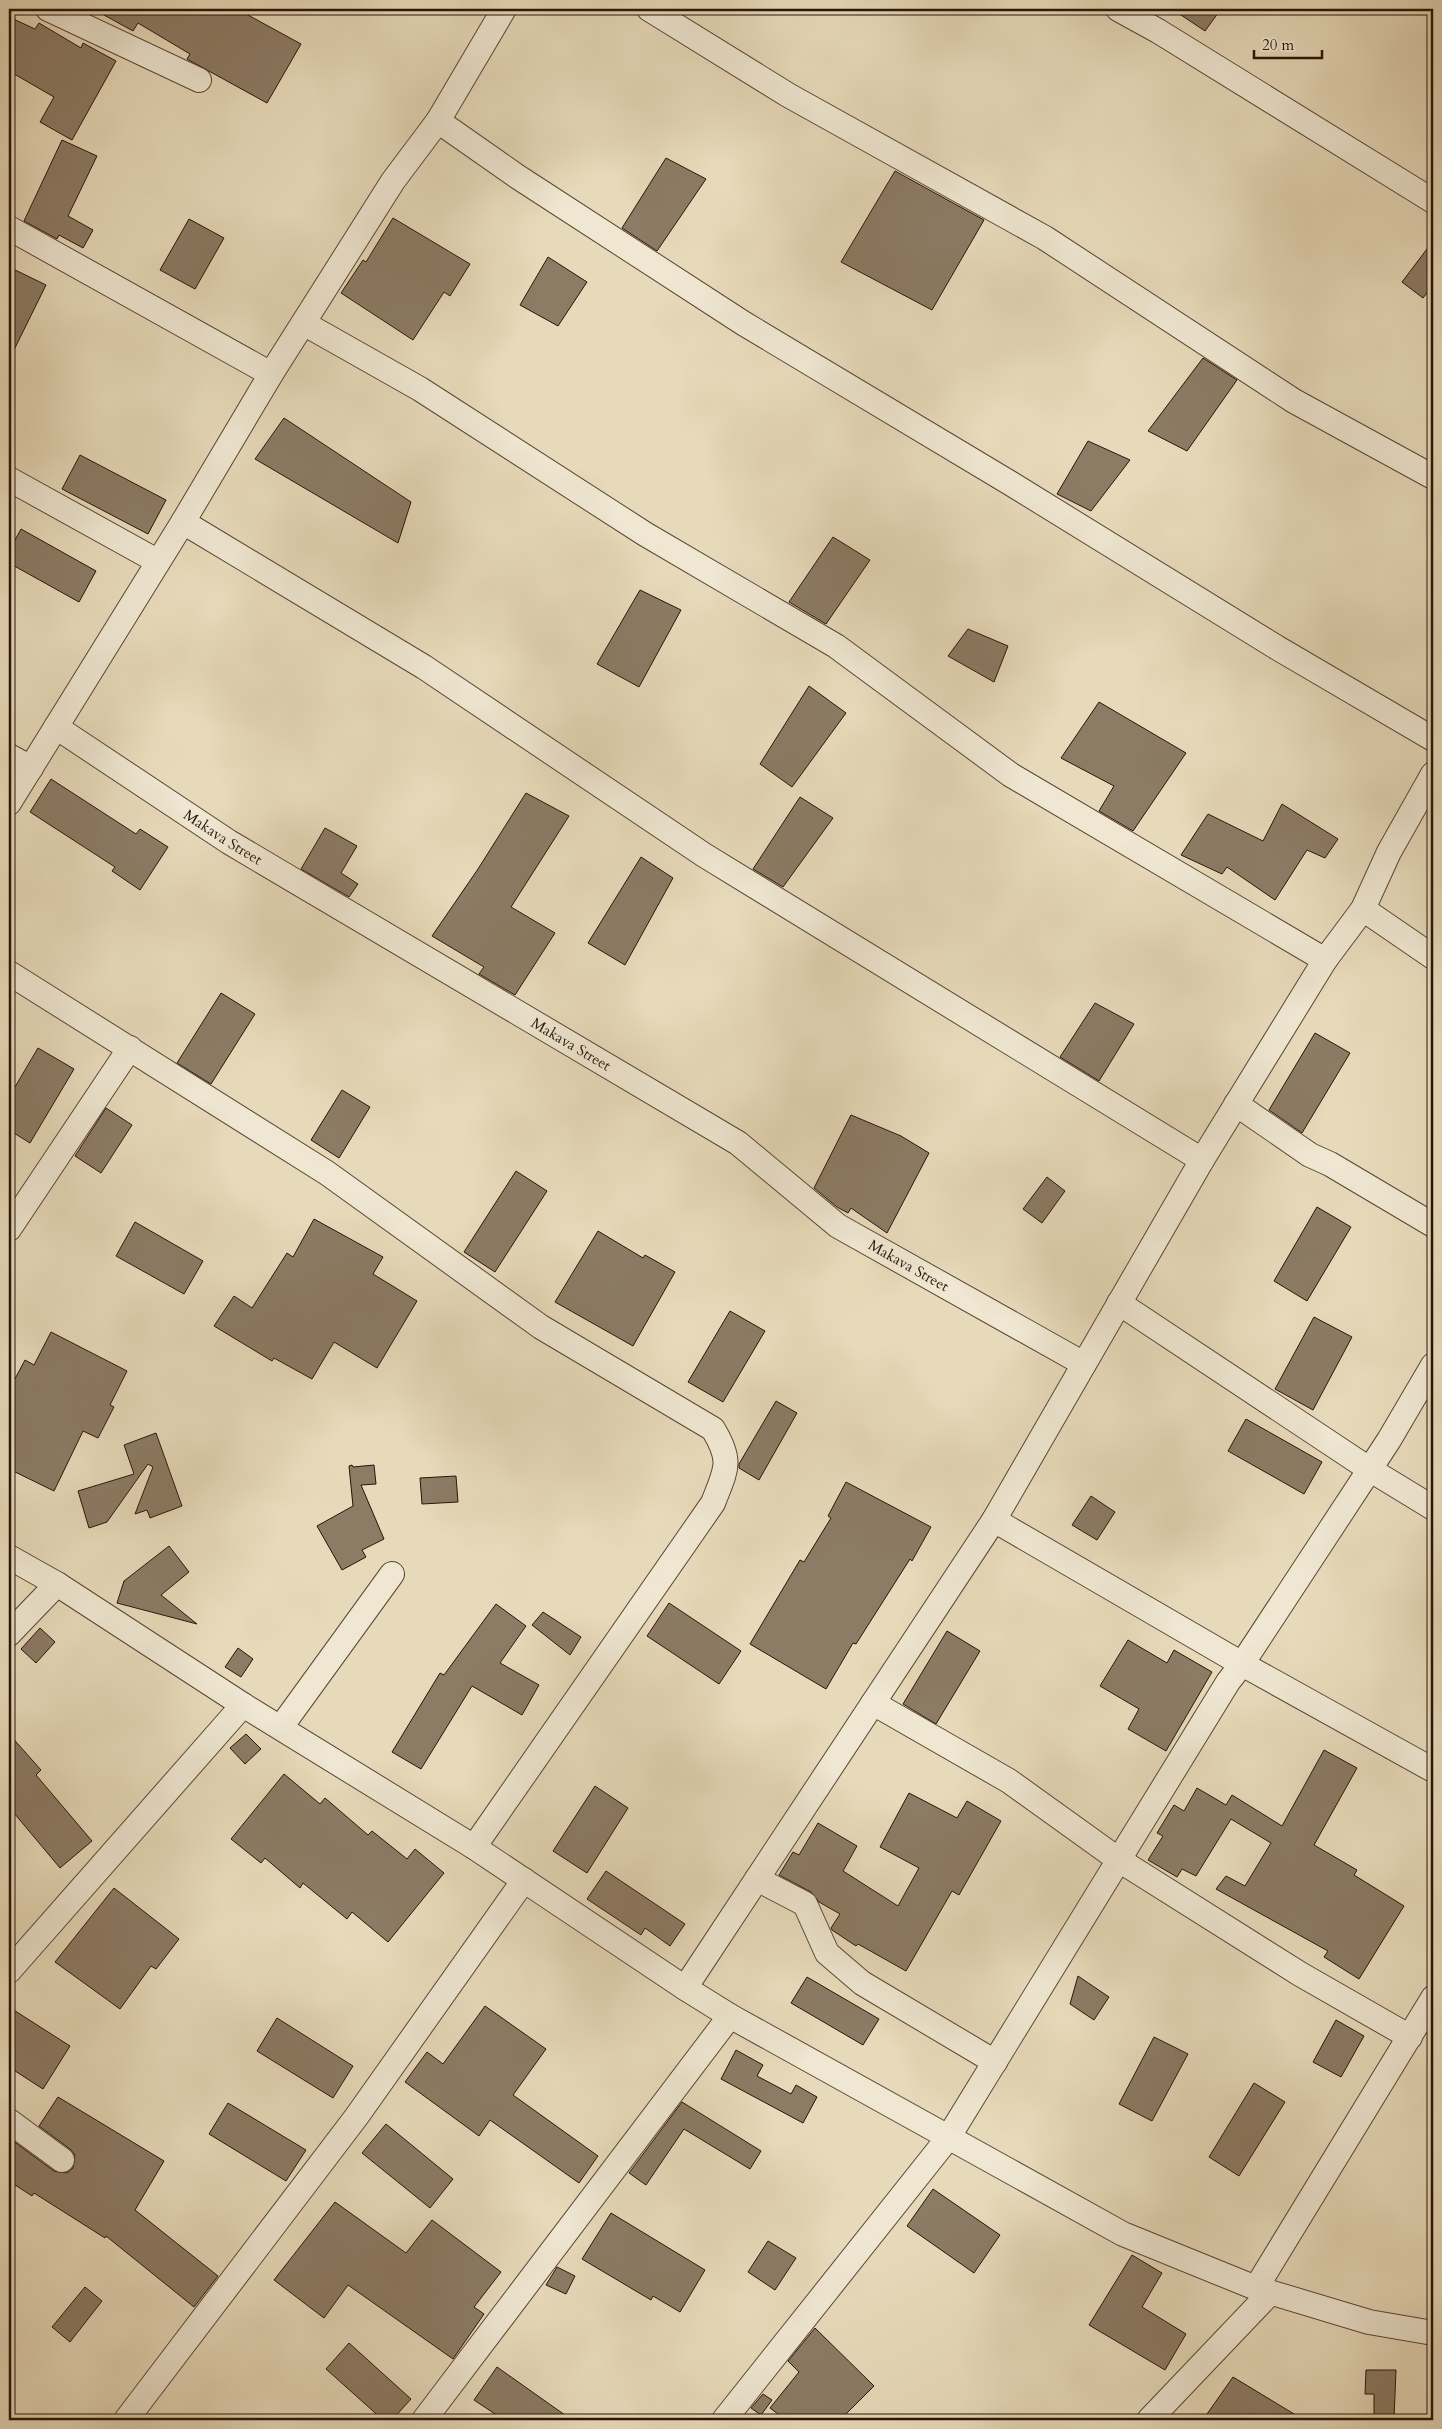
<svg xmlns="http://www.w3.org/2000/svg" width="1442" height="2429" font-family="Cardo,serif">
<rect width="100%" height="100%" fill="#e7daba"/>
<filter id="stains"><feTurbulence type="fractalNoise" baseFrequency=".004" numOctaves="4"/><feColorMatrix values="0 0 0 0 .2 0 0 0 0 .09 0 0 0 0 .02 0 0 0 .5 -.17"/></filter>
<radialGradient id="worn" r=".72"><stop offset=".6" stop-color="#630" stop-opacity="0"/><stop offset="1" stop-color="#630" stop-opacity=".3"/></radialGradient>
<path fill="#8c7b65" stroke="#2a1408" d="M 93,9 L 237,9 L 301,44 L 267,103 L 187,59 L 190,54 L 138,23 L 133,31 Z
M 1172,9 L 1221,9 L 1205,31 Z
M 9,17 L 35,29 L 39,23 L 81,48 L 83,43 L 116,61 L 72,140 L 40,122 L 54,97 L 9,71 Z
M 62,140 L 97,156 L 68,216 L 93,230 L 83,248 L 59,235 L 57,239 L 24,221 Z
M 666,158 L 706,179 L 657,251 L 622,228 Z
M 895,171 L 984,220 L 932,310 L 841,262 Z
M 393,218 L 470,264 L 450,296 L 444,292 L 413,340 L 341,293 L 363,260 L 366,262 Z
M 189,219 L 224,238 L 195,289 L 160,270 Z
M 1433,241 L 1433,285 L 1423,298 L 1402,282 Z
M 548,257 L 587,282 L 558,326 L 520,305 Z
M 9,267 L 46,285 L 9,360 Z
M 1203,358 L 1237,380 L 1187,451 L 1148,431 Z
M 284,418 L 411,502 L 398,543 L 255,459 Z
M 1088,441 L 1130,460 L 1091,511 L 1057,494 Z
M 80,455 L 166,500 L 148,534 L 62,489 Z
M 21,529 L 96,571 L 79,602 L 9,563 L 9,551 Z
M 833,537 L 870,560 L 826,624 L 789,602 Z
M 640,590 L 681,610 L 639,687 L 597,664 Z
M 968,629 L 1008,646 L 994,682 L 948,656 Z
M 809,686 L 846,713 L 792,787 L 760,764 Z
M 1099,702 L 1186,753 L 1133,831 L 1099,811 L 1114,786 L 1061,758 Z
M 51,779 L 136,834 L 140,829 L 168,847 L 140,890 L 112,871 L 115,867 L 30,812 Z
M 526,793 L 569,816 L 511,907 L 555,933 L 515,995 L 479,974 L 484,967 L 432,936 L 478,869 Z
M 800,797 L 833,818 L 783,887 L 753,869 Z
M 1282,804 L 1338,839 L 1325,858 L 1307,850 L 1275,900 L 1227,867 L 1222,874 L 1181,855 L 1208,814 L 1263,841 Z
M 325,828 L 357,846 L 341,873 L 358,884 L 349,897 L 301,869 Z
M 641,857 L 673,878 L 625,965 L 588,943 Z
M 221,993 L 255,1014 L 211,1084 L 177,1063 Z
M 1095,1003 L 1134,1024 L 1099,1081 L 1060,1057 Z
M 1315,1033 L 1350,1053 L 1302,1133 L 1269,1110 Z
M 38,1048 L 74,1069 L 30,1143 L 9,1130 L 9,1097 Z
M 342,1090 L 370,1107 L 339,1158 L 311,1140 Z
M 106,1108 L 132,1125 L 101,1173 L 75,1156 Z
M 851,1115 L 901,1136 L 929,1153 L 887,1233 L 851,1208 L 848,1213 L 837,1207 L 814,1188 Z
M 516,1171 L 547,1191 L 495,1272 L 464,1252 Z
M 1047,1177 L 1065,1191 L 1042,1223 L 1023,1209 Z
M 1317,1207 L 1351,1227 L 1307,1301 L 1274,1281 Z
M 314,1219 L 383,1257 L 373,1274 L 417,1301 L 377,1368 L 334,1342 L 312,1379 L 274,1358 L 272,1361 L 214,1326 L 234,1296 L 252,1308 L 287,1253 L 293,1257 Z
M 135,1222 L 203,1261 L 184,1294 L 116,1256 Z
M 598,1231 L 643,1258 L 645,1255 L 675,1272 L 633,1346 L 555,1302 Z
M 730,1311 L 765,1331 L 723,1402 L 688,1382 Z
M 1314,1317 L 1352,1337 L 1313,1410 L 1275,1389 Z
M 51,1332 L 127,1371 L 110,1405 L 114,1407 L 98,1438 L 83,1431 L 54,1491 L 9,1469 L 9,1390 L 25,1360 L 34,1365 Z
M 776,1401 L 797,1413 L 759,1480 L 739,1468 L 739,1464 Z
M 1246,1419 L 1322,1462 L 1304,1494 L 1228,1451 Z
M 156,1433 L 182,1506 L 150,1518 L 147,1510 L 135,1514 L 153,1467 L 148,1464 L 107,1522 L 89,1528 L 78,1491 L 134,1474 L 124,1445 Z
M 352,1465 L 353,1467 L 374,1465 L 376,1484 L 361,1485 L 384,1539 L 362,1550 L 366,1557 L 342,1570 L 317,1526 L 353,1506 L 349,1466 Z
M 456,1476 L 458,1502 L 422,1504 L 420,1478 Z
M 846,1482 L 931,1527 L 912,1561 L 910,1559 L 856,1644 L 853,1643 L 826,1689 L 750,1644 L 800,1560 L 804,1562 L 831,1518 L 828,1516 Z
M 1091,1496 L 1115,1512 L 1097,1540 L 1072,1525 Z
M 169,1546 L 189,1572 L 161,1595 L 197,1624 L 117,1603 L 124,1581 Z
M 669,1603 L 741,1651 L 719,1684 L 647,1636 Z
M 496,1604 L 526,1626 L 500,1663 L 539,1685 L 522,1715 L 472,1686 L 421,1769 L 392,1752 L 440,1673 L 444,1675 Z
M 543,1612 L 581,1637 L 570,1655 L 532,1625 Z
M 40,1628 L 55,1642 L 36,1663 L 21,1649 Z
M 947,1631 L 980,1651 L 936,1724 L 903,1704 Z
M 1128,1640 L 1167,1663 L 1174,1650 L 1212,1672 L 1166,1751 L 1128,1729 L 1139,1709 L 1100,1686 Z
M 238,1648 L 253,1659 L 241,1677 L 225,1667 Z
M 9,1734 L 41,1770 L 36,1775 L 92,1841 L 60,1868 L 9,1807 Z
M 246,1734 L 261,1749 L 245,1764 L 230,1748 Z
M 1324,1750 L 1357,1768 L 1314,1845 L 1357,1870 L 1354,1875 L 1404,1906 L 1359,1979 L 1324,1957 L 1328,1951 L 1216,1889 L 1226,1876 L 1245,1886 L 1271,1843 L 1231,1819 L 1196,1876 L 1182,1869 L 1177,1877 L 1148,1860 L 1163,1836 L 1157,1833 L 1174,1805 L 1184,1811 L 1197,1788 L 1226,1805 L 1232,1795 L 1282,1826 Z
M 284,1774 L 320,1804 L 325,1798 L 368,1835 L 372,1831 L 407,1859 L 415,1849 L 444,1873 L 388,1942 L 352,1912 L 347,1919 L 303,1883 L 300,1888 L 265,1858 L 261,1863 L 231,1839 Z
M 595,1786 L 628,1808 L 587,1873 L 553,1851 Z
M 909,1793 L 957,1818 L 967,1801 L 1001,1821 L 959,1895 L 952,1891 L 906,1971 L 858,1944 L 856,1946 L 832,1930 L 831,1928 L 840,1914 L 819,1902 L 811,1892 L 779,1875 L 793,1852 L 799,1855 L 818,1823 L 857,1846 L 843,1871 L 898,1906 L 919,1868 L 880,1847 Z
M 606,1871 L 685,1924 L 670,1946 L 645,1928 L 641,1935 L 587,1899 Z
M 114,1888 L 179,1939 L 156,1969 L 151,1966 L 120,2009 L 55,1962 Z
M 1078,1976 L 1109,1997 L 1094,2020 L 1070,2004 Z
M 807,1977 L 879,2019 L 863,2045 L 791,2003 Z
M 485,2006 L 546,2049 L 513,2095 L 598,2156 L 579,2183 L 490,2120 L 479,2136 L 405,2082 L 427,2052 L 443,2064 Z
M 9,2007 L 70,2046 L 43,2089 L 9,2067 Z
M 277,2018 L 353,2066 L 333,2098 L 257,2051 Z
M 1336,2020 L 1364,2036 L 1341,2077 L 1313,2062 Z
M 1154,2037 L 1188,2054 L 1152,2121 L 1119,2104 Z
M 736,2050 L 763,2065 L 757,2076 L 791,2094 L 796,2085 L 817,2097 L 803,2123 L 721,2079 Z
M 1254,2083 L 1285,2102 L 1239,2176 L 1209,2157 Z
M 58,2097 L 164,2161 L 135,2210 L 218,2276 L 194,2307 L 106,2236 L 105,2238 L 34,2193 L 32,2196 L 9,2181 L 9,2138 L 54,2171 L 67,2173 L 73,2168 L 75,2155 L 70,2149 L 39,2126 Z
M 682,2102 L 761,2151 L 750,2169 L 684,2129 L 646,2185 L 629,2173 Z
M 228,2103 L 306,2150 L 286,2181 L 209,2134 Z
M 386,2124 L 453,2179 L 430,2208 L 362,2153 Z
M 933,2189 L 1000,2235 L 974,2273 L 907,2226 Z
M 335,2202 L 406,2253 L 432,2220 L 501,2272 L 474,2307 L 484,2314 L 453,2359 L 348,2285 L 324,2318 L 274,2280 Z
M 611,2213 L 705,2270 L 680,2312 L 653,2296 L 651,2300 L 582,2259 Z
M 768,2241 L 796,2258 L 775,2290 L 748,2272 Z
M 1132,2255 L 1162,2273 L 1142,2307 L 1186,2334 L 1165,2370 L 1089,2325 Z
M 557,2267 L 575,2276 L 566,2294 L 546,2285 Z
M 85,2287 L 102,2301 L 70,2342 L 52,2327 Z
M 815,2328 L 874,2386 L 840,2420 L 786,2420 L 770,2408 L 799,2372 L 788,2361 Z
M 349,2343 L 411,2399 L 392,2420 L 383,2420 L 326,2369 Z
M 497,2367 L 572,2420 L 504,2420 L 474,2400 Z
M 1366,2370 L 1396,2370 L 1394,2419 L 1374,2418 L 1374,2394 L 1365,2394 Z
M 1233,2377 L 1304,2420 L 1216,2420 L 1207,2414 Z
M 763,2394 L 772,2400 L 761,2415 L 751,2408 Z"/>
<g fill="none" stroke-linecap="round" stroke-linejoin="round">
<defs>
<g id="minor">
<path d="M 48,9 L 199,80"/>
<path d="M 649,9 L 788,95 L 1045,238 L 1294,401 L 1433,477"/>
<path d="M 1118,9 L 1158,31 L 1433,201"/>
<path d="M 438,121 L 518,177 L 743,323 L 1010,483 L 1276,647 L 1433,739"/>
<path d="M 9,228 L 271,374"/>
<path d="M 305,324 L 420,389 L 645,534 L 836,646 L 1011,775 L 1325,960"/>
<path d="M 9,479 L 157,561"/>
<path d="M 183,522 L 424,667 L 704,855 L 1202,1160"/>
<path id="s1" d="M 56,727 L 229,842 L 738,1143 L 838,1226 L 1084,1364"/>
<path d="M 9,756 L 31,768"/>
<path d="M 9,803 L 183,522 L 271,374 L 393,181 L 438,121 L 504,9"/>
<path d="M 1363,909 L 1433,957"/>
<path d="M 9,973 L 327,1173 L 541,1327 L 713,1429 C 733,1462 726,1469 713,1503 L 474,1847"/>
<path d="M 1236,1104 L 1310,1155 L 1330,1164 L 1433,1225"/>
<path d="M 9,1229 L 130,1048"/>
<path d="M 1119,1303 L 1369,1469 L 1433,1508"/>
<path d="M 1433,1365 L 1389,1440 L 1242,1664 L 1433,1770"/>
<path d="M 9,1557 L 57,1584 L 243,1705 L 474,1847 L 685,1988 L 730,2016 L 1123,2234 L 1256,2288 L 1369,2322 L 1433,2333"/>
<path d="M 9,1634 L 57,1584"/>
<path d="M 873,1703 L 1009,1781 L 1119,1860 L 1300,1974 L 1410,2037"/>
<path d="M 281,1727 L 392,1574"/>
<path d="M 757,1879 L 805,1904 L 827,1953 L 862,1983 L 995,2062"/>
<path d="M 9,1971 L 243,1705"/>
<path d="M 685,1988 L 994,1520 L 1202,1160 L 1325,960 L 1363,909 L 1389,852 L 1433,774"/>
<path d="M 9,2121 L 62,2160"/>
<path d="M 1256,2288 L 1433,1998"/>
<path d="M 126,2420 L 357,2116 L 524,1880"/>
<path d="M 424,2420 L 730,2016"/>
<path d="M 724,2420 L 948,2138 L 1228,1682 L 1242,1664 L 994,1520"/>
<path d="M 1149,2420 L 1270,2293"/>
</g>
</defs>
<use href="#minor" stroke="#594634" stroke-width="26"/>
<use href="#minor" stroke="#efe7d2" stroke-width="24"/>
</g>
<g text-anchor="middle" stroke-width="4.5" stroke-linejoin="round" paint-order="stroke">
<g font-size="15" fill="#2a1408" stroke="#efe7d2">
<text dy="5" stroke="none"><textPath href="#s1" startOffset="200">Makava Street</textPath></text>
<text dy="5" stroke="none"><textPath href="#s1" startOffset="605">Makava Street</textPath></text>
<text dy="5" stroke="none"><textPath href="#s1" startOffset="1010">Makava Street</textPath></text>
</g>
</g>
<rect width="1442" height="2429" fill="none" stroke="#e7daba" stroke-width="30"/>
<rect x="10" y="10" width="1422" height="2409" fill="none" stroke="#2a1408" stroke-width="2.5"/>
<rect x="15" y="15" width="1412" height="2399" fill="none" stroke="#2a1408"/>
<path d="M1254 50v8h68v-8" fill="none" stroke="#2a1408" stroke-width="2.5"/>
<text x="1262" y="50" font-size="15" fill="#2a1408" stroke="#efe7d2" stroke-width="4" paint-order="stroke">20 m</text>
<rect width="100%" height="100%" filter="url(#stains)"/>
<rect width="100%" height="100%" fill="url(#worn)"/>
</svg>
